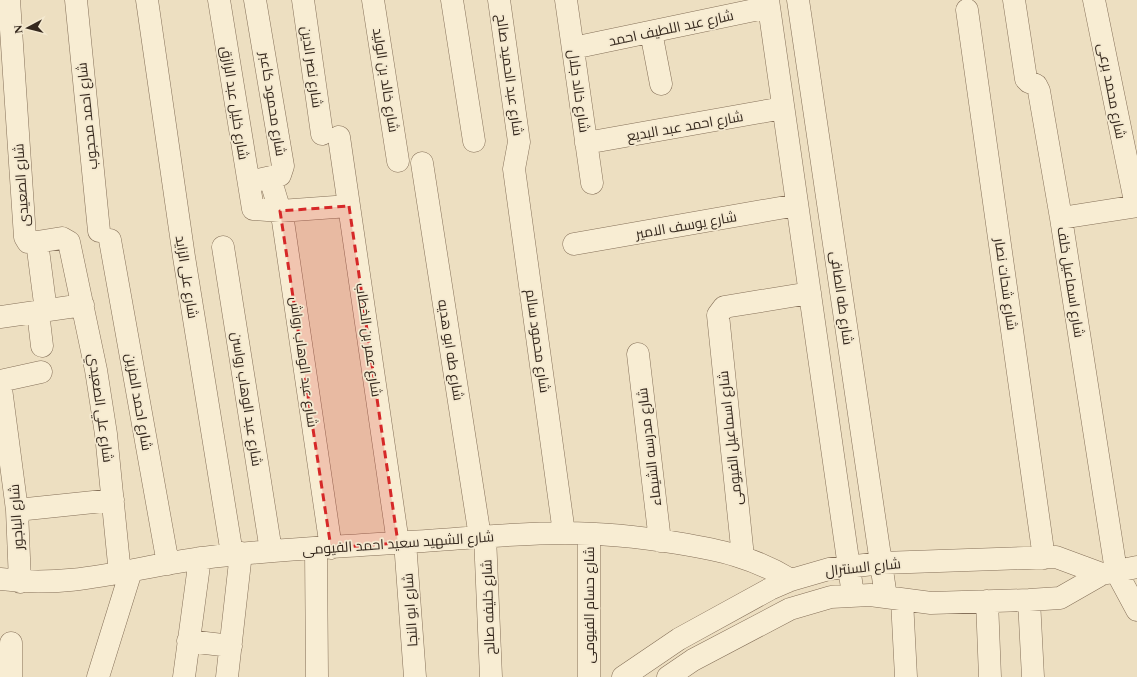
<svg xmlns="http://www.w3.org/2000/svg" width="1137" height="677" font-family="Spectral,Cairo,serif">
<rect width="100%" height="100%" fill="#eddfc1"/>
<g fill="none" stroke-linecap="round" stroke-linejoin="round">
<defs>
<path id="minor" d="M 9,0 L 25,237 L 28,242 L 37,242 L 46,311
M 76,0 L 99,231
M 147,0 L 184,257 L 232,554
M 219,0 L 253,209 L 280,211 L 349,206
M 255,0 L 283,166 L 280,175 L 258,180
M 303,0 L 322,134
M 373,0 L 398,161
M 452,0 L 474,141
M 499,0 L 519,142 L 514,169 L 564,533
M 566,0 L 592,183
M 768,0 L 853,595
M 798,0 L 886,597
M 1014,0 L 1026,79 L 1029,82 L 1036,85 L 1039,91 L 1061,218 L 1116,571 L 1137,610
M 1094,0 L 1136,206
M 967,10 L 1044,558
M 651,32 L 661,84
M 573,48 L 769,7
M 339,137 L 398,543
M 586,143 L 783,108
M 422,163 L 480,537
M 270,178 L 283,221 L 331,548
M 1061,218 L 1137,206
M 110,240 L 168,564
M 37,242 L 62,238 L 69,242 L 96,370 L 106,434 L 120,574
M 574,244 L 797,205
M 223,247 L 271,551
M 38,312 L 42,346
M 0,317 L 83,305
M 638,354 L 660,541
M 17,510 L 113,500
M 485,536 L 491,677
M 405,542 L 415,677
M 316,549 L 317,677
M 743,557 L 718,315 L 724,307 L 810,293
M 0,579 C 73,589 133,567 203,558 C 271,549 340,547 408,542 C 460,539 512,533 565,533 C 602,533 640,537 677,543 C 720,550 753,557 791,580
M 20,582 L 17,510 L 0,381 L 41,372
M 902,600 L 906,677
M 1029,600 L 1033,677
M 987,601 L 990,677
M 188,641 L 231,646
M 11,643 L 11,677
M 98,677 L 131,571
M 184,677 L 200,558
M 227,677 L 241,553
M 589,677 L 589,534
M 623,677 L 679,639 L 770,589 L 791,580 L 829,569 L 882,563 L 1056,557 L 1102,574
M 668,677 L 693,660 L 790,609 L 831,597 L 870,595 L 931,603 L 1029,600 L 1060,598 L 1102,574 L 1137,567"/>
</defs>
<use href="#minor" stroke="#857059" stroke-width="23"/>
<use href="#minor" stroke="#f8edd3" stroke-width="22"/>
</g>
<path fill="#d62828" fill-opacity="0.2" stroke="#d62828" stroke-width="3" stroke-dasharray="8 5" stroke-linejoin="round" d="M 349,206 L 398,543 L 331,548 L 280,211 Z"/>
<g text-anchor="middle" stroke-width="3.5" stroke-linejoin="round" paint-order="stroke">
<g font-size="14" fill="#35281d" stroke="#f4e9d0">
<text transform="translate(671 28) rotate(-12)" y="5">شارع عبد اللطيف احمد</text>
<text transform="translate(312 67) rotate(82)" y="5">شارع نصر الدين</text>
<text transform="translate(510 75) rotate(82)" y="5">شارع عبد الحميد صالح</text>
<text transform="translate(386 80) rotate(81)" y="5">شارع خالد بن الوليد</text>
<text transform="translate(579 91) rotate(82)" y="5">شارع خالد جلال</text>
<text transform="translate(1112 91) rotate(79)" y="5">شارع محمد برعى</text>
<text transform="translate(235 103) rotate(81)" y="5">شارع خليل عبد الرازق</text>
<text transform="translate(273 104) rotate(81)" y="5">شارع محمود كاعبر</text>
<text transform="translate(87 116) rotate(-96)" y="5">شارع احمد محجوب</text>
<text transform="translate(685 126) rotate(-10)" y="5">شارع احمد عبد البديع</text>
<text transform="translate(21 185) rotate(-94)" y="5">شارع الصعيدى</text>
<text transform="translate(686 225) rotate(-10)" y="5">شارع يوسف الامير</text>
<text transform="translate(187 277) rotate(81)" y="5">شارع على الزايد</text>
<text transform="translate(1071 282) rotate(81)" y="5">شارع اسماعيل خلف</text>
<text transform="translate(1006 284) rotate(82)" y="5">شارع شحات نصار</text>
<text transform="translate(842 298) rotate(82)" y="5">شارع طه الصافى</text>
<text transform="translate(369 340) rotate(82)" y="5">شارع عمر بن الخطاب</text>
<text transform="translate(538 341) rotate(82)" y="5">شارع محمود سالم</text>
<text transform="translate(451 350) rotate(81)" y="5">شارع طه ابو هديه</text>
<text transform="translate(304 362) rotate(82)" y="5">شارع عبد الوهاب رواش</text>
<text transform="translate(247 399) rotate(81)" y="5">شارع عبد الوهاب رواسن</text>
<text transform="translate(139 402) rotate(80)" y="5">شارع احمد المزين</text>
<text transform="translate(101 408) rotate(82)" y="5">شارع علي الصعيدي</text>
<text transform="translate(730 438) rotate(-96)" y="5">شارع اسماعيل الفيومى</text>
<text transform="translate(649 447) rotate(-97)" y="5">شارع مدرسه الشيماء</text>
<text transform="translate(16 517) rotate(-94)" y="5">شارع الباجور</text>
<text transform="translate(398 543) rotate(-4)" y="5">شارع الشهيد سعيد احمد الفيومى</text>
<text transform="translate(863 567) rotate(-6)" y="5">شارع السنترال</text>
<text transform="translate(589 605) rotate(-90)" y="5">شارع حسام الفيومى</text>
<text transform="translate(488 607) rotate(-92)" y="5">شارع خليفه صالح</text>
<text transform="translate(410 610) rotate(-94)" y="5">شارع ابو النجا</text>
</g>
</g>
<g transform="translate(28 28) rotate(263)" stroke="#f4e9d0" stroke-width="3" paint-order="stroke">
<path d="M0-3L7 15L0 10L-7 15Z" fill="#35281d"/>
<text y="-6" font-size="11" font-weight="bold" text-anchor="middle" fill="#35281d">N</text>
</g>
</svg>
